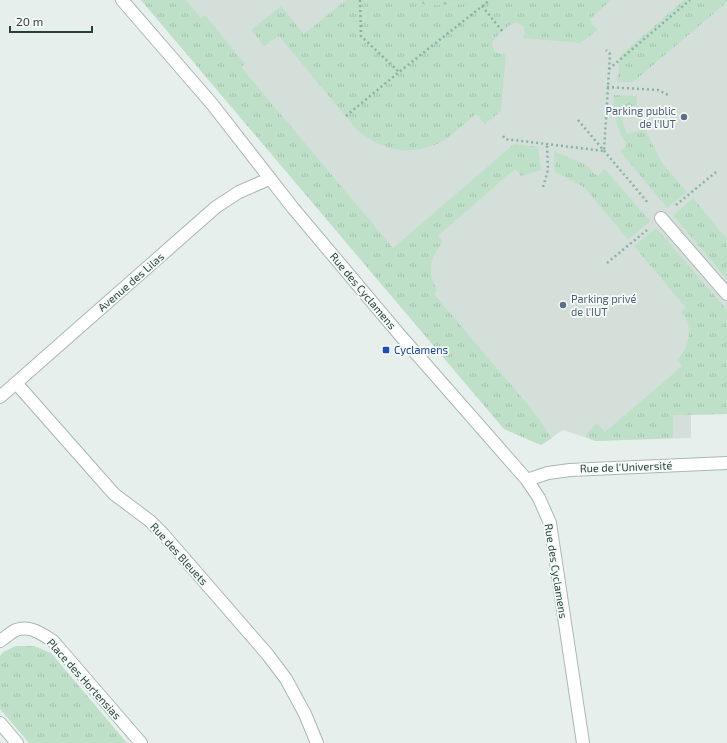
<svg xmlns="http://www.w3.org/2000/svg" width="727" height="743" font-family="'Exo 2',sans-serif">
<defs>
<pattern id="grass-tufts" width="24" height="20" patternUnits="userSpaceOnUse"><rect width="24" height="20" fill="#bfe0c8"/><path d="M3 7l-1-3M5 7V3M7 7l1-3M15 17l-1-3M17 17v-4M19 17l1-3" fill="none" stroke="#a4c1ad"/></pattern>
<pattern id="forest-firs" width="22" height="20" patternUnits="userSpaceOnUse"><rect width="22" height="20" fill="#bfe0c8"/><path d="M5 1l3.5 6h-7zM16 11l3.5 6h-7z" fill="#a4c1ad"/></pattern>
</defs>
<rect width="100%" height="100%" fill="#e6efeb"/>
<path fill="#d4dfda" d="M 141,0 L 727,0 L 727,414 L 691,415 L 691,438 L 596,441 L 563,430 L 541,445 L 504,429 Z"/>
<path fill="url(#grass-tufts)" d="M 141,0 L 186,0 L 201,18 L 205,15 L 245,64 L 241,67 L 393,248 L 514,144 L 538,147 L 541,170 L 521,176 L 515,169 L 438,236 L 443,241 C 430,259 426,270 437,290 L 434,294 L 534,412 L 552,438 L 541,445 L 504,429 Z
M 346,0 L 413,0 L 426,5 L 466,4 L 467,0 L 611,0 L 589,20 L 598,30 L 580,43 L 523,38 L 525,34 L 524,27 C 521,25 519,22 515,23 C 509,24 495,38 492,43 L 494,51 L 500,54 L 506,53 L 501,111 L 485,124 L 476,114 C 465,123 454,133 443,141 C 438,144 433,146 428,147 C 402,156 378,147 357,130 L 279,36 L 264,46 L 251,30 L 281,6 L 304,34 Z
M 684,0 L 727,0 L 727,2 L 633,82 L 617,82 L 620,56 Z
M 614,95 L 637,96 L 637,105 L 619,111 L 627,134 L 645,129 L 662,163 L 687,192 L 667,208 L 620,151 L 627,145 C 616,127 613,115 614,95 Z
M 554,151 L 586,165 L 597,176 L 605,169 L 650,221 L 628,240 L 585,188 L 573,181 L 555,172 Z
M 693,198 L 727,239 L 727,279 L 673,215 Z
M 656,228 L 727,310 L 727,414 L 673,415 L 673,438 L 596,441 L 586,437 L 588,432 L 597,423 L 605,432 L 682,366 L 677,360 C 687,350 692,334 687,321 C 686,318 683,315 681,312 L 686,308 L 634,246 Z
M 16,646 L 34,646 L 51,653 L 127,743 L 29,743 L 0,709 L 0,656 L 3,652 Z"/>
<path fill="url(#forest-firs)" d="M 413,0 L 467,0 L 466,4 L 426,5 Z"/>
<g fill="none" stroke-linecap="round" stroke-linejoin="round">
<defs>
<path id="lane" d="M 661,218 L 727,294"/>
<path id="street" d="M 122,0 L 212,104 L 293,208 L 399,334 L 527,480 L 539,498 L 550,523 L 583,743
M 16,383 L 114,494 L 150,521 L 163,534 L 268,655 L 286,679 L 305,714 L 317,743
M 0,397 L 216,207 L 239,192 L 269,179
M 527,480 L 548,473 L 570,470 L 727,463
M 0,641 C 5,638 11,632 16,630 C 30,625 42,634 53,641 L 141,743
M 0,723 L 17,743"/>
</defs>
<use href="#lane" stroke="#a8b8b2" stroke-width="14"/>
<use href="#street" stroke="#a8b8b2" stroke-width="14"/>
<path stroke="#86b3a5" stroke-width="2.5" stroke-dasharray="2 3" stroke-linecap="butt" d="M 360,0 L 361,36 L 399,72
M 482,6 L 503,32
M 609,69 L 690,0
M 607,87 L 658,90 L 670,96
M 346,116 L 399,72 L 490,0
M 578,120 L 649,204
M 503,136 L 505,139 L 604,151 L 610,54 L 606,50
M 543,187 L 548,170 L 547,143
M 676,205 L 716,172
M 607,263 L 647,230"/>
<use href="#lane" stroke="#fff" stroke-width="12"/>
<use href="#street" stroke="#fff" stroke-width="12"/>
</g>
<g fill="#5c6f8a" stroke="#f7fbf9" stroke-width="1.5">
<circle cx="684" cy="117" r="4"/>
<circle cx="563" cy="305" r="4"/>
</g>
<rect fill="#1a4fb4" stroke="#f7fbf9" stroke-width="1.5" x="382" y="346" width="8" height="8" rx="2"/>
<g text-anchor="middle" stroke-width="3.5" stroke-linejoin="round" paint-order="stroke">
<g font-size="11" fill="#4e5e75" stroke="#f7fbf9" text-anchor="end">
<text x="676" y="115">Parking public<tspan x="676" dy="13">de l'IUT</tspan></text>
<text x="571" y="303" text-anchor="start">Parking privé<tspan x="571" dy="13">de l'IUT</tspan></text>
</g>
<g font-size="11" fill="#24423a" stroke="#f7fbf9">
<text transform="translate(131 282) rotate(-41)" y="4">Avenue des Lilas</text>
<text transform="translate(363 291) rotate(50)" y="4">Rue des Cyclamens</text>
<text transform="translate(626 467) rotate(-2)" y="4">Rue de l'Université</text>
<text transform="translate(179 554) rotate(48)" y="4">Rue des Bleuets</text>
<text transform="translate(556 571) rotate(81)" y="4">Rue des Cyclamens</text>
<text transform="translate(84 679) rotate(48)" y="4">Place des Hortensias</text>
</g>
<g font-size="11" fill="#164399" stroke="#f7fbf9" text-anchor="start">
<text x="394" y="354">Cyclamens</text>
</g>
</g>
<path d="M10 26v6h82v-6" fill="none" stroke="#24423a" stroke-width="2"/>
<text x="16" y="26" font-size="12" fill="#24423a" stroke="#f7fbf9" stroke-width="3" paint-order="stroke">20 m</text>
</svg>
